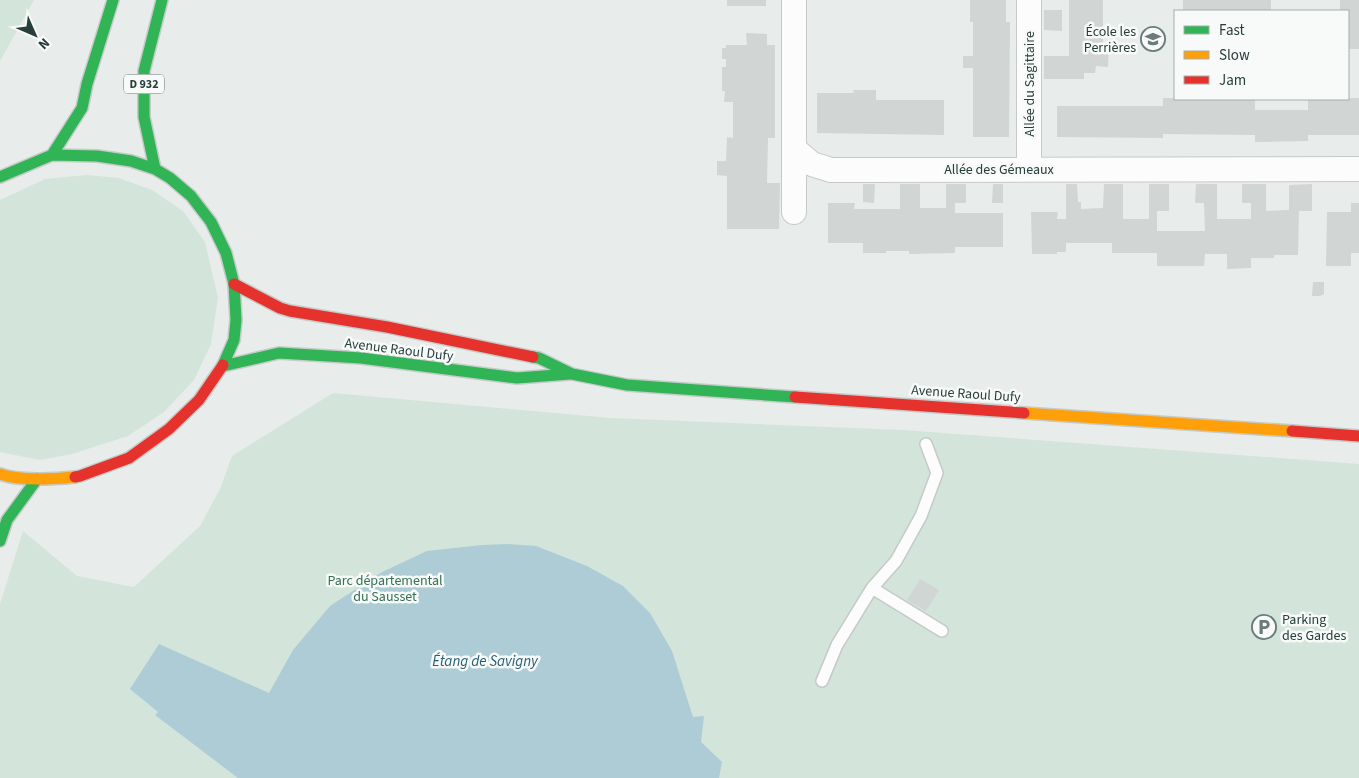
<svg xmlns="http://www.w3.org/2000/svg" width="1359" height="778" font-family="'Source Sans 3',sans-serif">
<rect width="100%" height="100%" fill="#e8edeb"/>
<path fill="#d3e4da" d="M 0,0 L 34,0 L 0,61 Z
M 87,175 L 119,178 L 152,190 L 183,211 L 205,242 L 218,298 L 211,344 L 194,380 L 164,412 L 128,436 L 72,454 L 40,460 L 0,452 L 0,200 L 45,179 Z
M 333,393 L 611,418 L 903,430 L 1359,464 L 1359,778 L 0,778 L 0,604 L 23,531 L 77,576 L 134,587 L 200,526 L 220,489 L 232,456 Z"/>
<path fill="#aeccd5" d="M 508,544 L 536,546 L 587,566 L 623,586 L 650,613 L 672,651 L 693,717 L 704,716 L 701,742 L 722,762 L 719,778 L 238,778 L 155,715 L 158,712 L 130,689 L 159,644 L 269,693 L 293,650 L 330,606 L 382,572 L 427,551 L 482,545 Z"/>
<path fill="#d1d5d4" d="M 727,0 L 766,0 L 766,6 L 727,6 Z
M 970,0 L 1006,0 L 1006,22 L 1010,22 L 1009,137 L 973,137 L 973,68 L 963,68 L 963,56 L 973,56 L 973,22 L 970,22 Z
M 1069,0 L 1103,0 L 1103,43 L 1109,43 L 1108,67 L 1096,66 L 1095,73 L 1084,73 L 1084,79 L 1044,79 L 1044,56 L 1069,56 Z
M 1183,0 L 1271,0 L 1271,11 L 1183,11 Z
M 1340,0 L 1359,0 L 1359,49 L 1348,49 L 1348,11 L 1340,11 Z
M 1044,10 L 1062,10 L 1062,31 L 1044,30 Z
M 746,33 L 767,34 L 767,45 L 775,45 L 775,138 L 768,138 L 767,183 L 780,183 L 779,229 L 727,229 L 727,176 L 717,175 L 717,161 L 726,161 L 727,137 L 733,138 L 733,102 L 724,102 L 725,91 L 722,91 L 722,67 L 726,67 L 726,59 L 722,59 L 722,48 L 726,48 L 726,45 L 747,45 Z
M 853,90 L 876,90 L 876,100 L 944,100 L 944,135 L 817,133 L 817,93 L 854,93 Z
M 1163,98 L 1255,99 L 1255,110 L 1308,110 L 1308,99 L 1359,98 L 1359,135 L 1308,135 L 1308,141 L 1255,142 L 1255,135 L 1163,134 L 1163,138 L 1057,137 L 1057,106 L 1163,106 Z
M 863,184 L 875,184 L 874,203 L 863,202 Z
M 900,184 L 920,184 L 920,208 L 946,208 L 946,184 L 966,184 L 966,203 L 955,203 L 955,213 L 1003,213 L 1003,247 L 955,247 L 955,253 L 909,254 L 909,251 L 886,251 L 886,253 L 863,253 L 863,243 L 828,243 L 828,203 L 855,203 L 854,209 L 900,209 Z
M 993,184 L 1003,184 L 1003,203 L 992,203 Z
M 1066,184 L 1077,184 L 1078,202 L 1081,202 L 1081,209 L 1103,208 L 1104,184 L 1123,184 L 1123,219 L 1149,219 L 1149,184 L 1169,184 L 1169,211 L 1157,211 L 1157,231 L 1205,231 L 1204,203 L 1195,203 L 1196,184 L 1217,184 L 1217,219 L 1251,219 L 1251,203 L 1242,203 L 1242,184 L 1266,184 L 1266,211 L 1289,210 L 1289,185 L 1312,184 L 1312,211 L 1299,211 L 1298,255 L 1274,255 L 1274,258 L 1251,258 L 1251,268 L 1227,269 L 1227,254 L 1205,254 L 1204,266 L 1157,266 L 1157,253 L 1112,253 L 1112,243 L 1066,243 L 1066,252 L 1057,252 L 1057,254 L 1032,254 L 1031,212 L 1058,212 L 1057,219 L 1066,219 Z
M 1351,203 L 1359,203 L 1359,253 L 1351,253 L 1351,266 L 1326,266 L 1327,212 L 1351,212 Z
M 1313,282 L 1324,282 L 1324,294 L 1320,296 L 1312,296 Z
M 920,579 L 939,590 L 926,611 L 907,600 Z"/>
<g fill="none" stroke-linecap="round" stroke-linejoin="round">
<defs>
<path id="lane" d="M 872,588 L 942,631
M 822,681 L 837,645 L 872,588 L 896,561 L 921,516 L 937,473 L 926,444"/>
<path id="street" d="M 794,0 L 794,149 L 812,164 L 831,170 L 1359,169
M 1029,0 L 1029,169
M 794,149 L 794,212"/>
<path id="fast" d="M 52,155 L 82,108 L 87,84 L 113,0
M 155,169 L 144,117 L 144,71 L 162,0
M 0,177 L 52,155 L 97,156 L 131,161 L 155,169 L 170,178 L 191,196 L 211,222 L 226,253 L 234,284 L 236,320 L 234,340 L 223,365
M 533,357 L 539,358 L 572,374 L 627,385 L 795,397
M 223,366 L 279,353 L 361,358 L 517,378 L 570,374
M 0,541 L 7,520 L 37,479"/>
<path id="slow" d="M 1024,413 L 1292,431
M 0,474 C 18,481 55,479 75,477"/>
<path id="jam" d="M 234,284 L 280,308 L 290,311 L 387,327 L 533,357
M 795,397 L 1024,413
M 1292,431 L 1359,436
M 75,477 L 80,476 L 129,458 L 169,429 L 199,400 L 223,365"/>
</defs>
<use href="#lane" stroke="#c5cac8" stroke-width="14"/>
<use href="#street" stroke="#c5cac8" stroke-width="26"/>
<use href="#fast" stroke="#c5cbc9" stroke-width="14"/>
<use href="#slow" stroke="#c5cbc9" stroke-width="14"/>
<use href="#jam" stroke="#c5cbc9" stroke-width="14"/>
<use href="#lane" stroke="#fcfcfc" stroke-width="11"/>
<use href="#street" stroke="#fcfcfc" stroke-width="24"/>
<use href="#fast" stroke="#30b455" stroke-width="11"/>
<use href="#slow" stroke="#ff9f0a" stroke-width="11"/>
<use href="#jam" stroke="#e5322d" stroke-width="11"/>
</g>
<defs>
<symbol id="school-ring" viewBox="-11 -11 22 22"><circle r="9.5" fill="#f7faf9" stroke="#6b7b79" stroke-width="1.5"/><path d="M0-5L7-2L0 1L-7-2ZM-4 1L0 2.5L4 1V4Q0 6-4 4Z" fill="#6b7b79"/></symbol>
<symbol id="parking-ring" viewBox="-11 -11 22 22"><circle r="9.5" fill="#f7faf9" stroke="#6b7b79" stroke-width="1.5"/><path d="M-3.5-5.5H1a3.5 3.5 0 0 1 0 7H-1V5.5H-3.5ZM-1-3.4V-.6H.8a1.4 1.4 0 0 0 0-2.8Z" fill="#6b7b79"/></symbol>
</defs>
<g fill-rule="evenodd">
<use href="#school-ring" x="1139" y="25" width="28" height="28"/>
<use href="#parking-ring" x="1250" y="613" width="28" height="28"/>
</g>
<g text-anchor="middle" stroke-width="5" stroke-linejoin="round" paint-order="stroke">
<rect fill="#f7faf9" stroke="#657674" stroke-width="1" x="124" y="74.5" width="40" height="19" rx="4"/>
<g font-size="12" font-weight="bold" fill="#273e3b">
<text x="144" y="88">D 932</text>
</g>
<g font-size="14" fill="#273e3b" stroke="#f7faf9" text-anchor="end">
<text x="1136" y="36">École les<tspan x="1136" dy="16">Perrières</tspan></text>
<text x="1282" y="624" text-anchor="start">Parking<tspan x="1282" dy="16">des Gardes</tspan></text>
</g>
<g font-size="14" fill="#273e3b" stroke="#f7faf9">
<text transform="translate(1029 84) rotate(-90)" y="5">Allée du Sagittaire</text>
<text x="999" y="174">Allée des Gémeaux</text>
<text transform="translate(399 349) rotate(7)" y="5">Avenue Raoul Dufy</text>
<text transform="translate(966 393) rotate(4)" y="5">Avenue Raoul Dufy</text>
</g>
<g font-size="14" fill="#357153" stroke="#f7faf9">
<text x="385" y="585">Parc départemental<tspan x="385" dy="16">du Sausset</tspan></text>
</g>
<g font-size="15" font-style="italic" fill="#275f74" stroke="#f7faf9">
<text x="485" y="666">Étang de Savigny</text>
</g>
</g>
<rect x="1174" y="10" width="175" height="90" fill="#f7faf9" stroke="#a4afad"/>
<rect x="1184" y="26" width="25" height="8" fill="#30b455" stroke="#a4afad"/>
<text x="1219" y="35" font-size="15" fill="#273e3b">Fast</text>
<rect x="1184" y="51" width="25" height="8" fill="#ff9f0a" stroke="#a4afad"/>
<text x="1219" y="60" font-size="15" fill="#273e3b">Slow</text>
<rect x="1184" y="76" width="25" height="8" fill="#e5322d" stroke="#a4afad"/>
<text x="1219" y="85" font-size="15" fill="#273e3b">Jam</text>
<g transform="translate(35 35) rotate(135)" stroke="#f7faf9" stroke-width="4" paint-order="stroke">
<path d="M0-4L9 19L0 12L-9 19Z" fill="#273e3b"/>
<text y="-8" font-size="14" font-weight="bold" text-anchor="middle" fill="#273e3b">N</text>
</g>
</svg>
